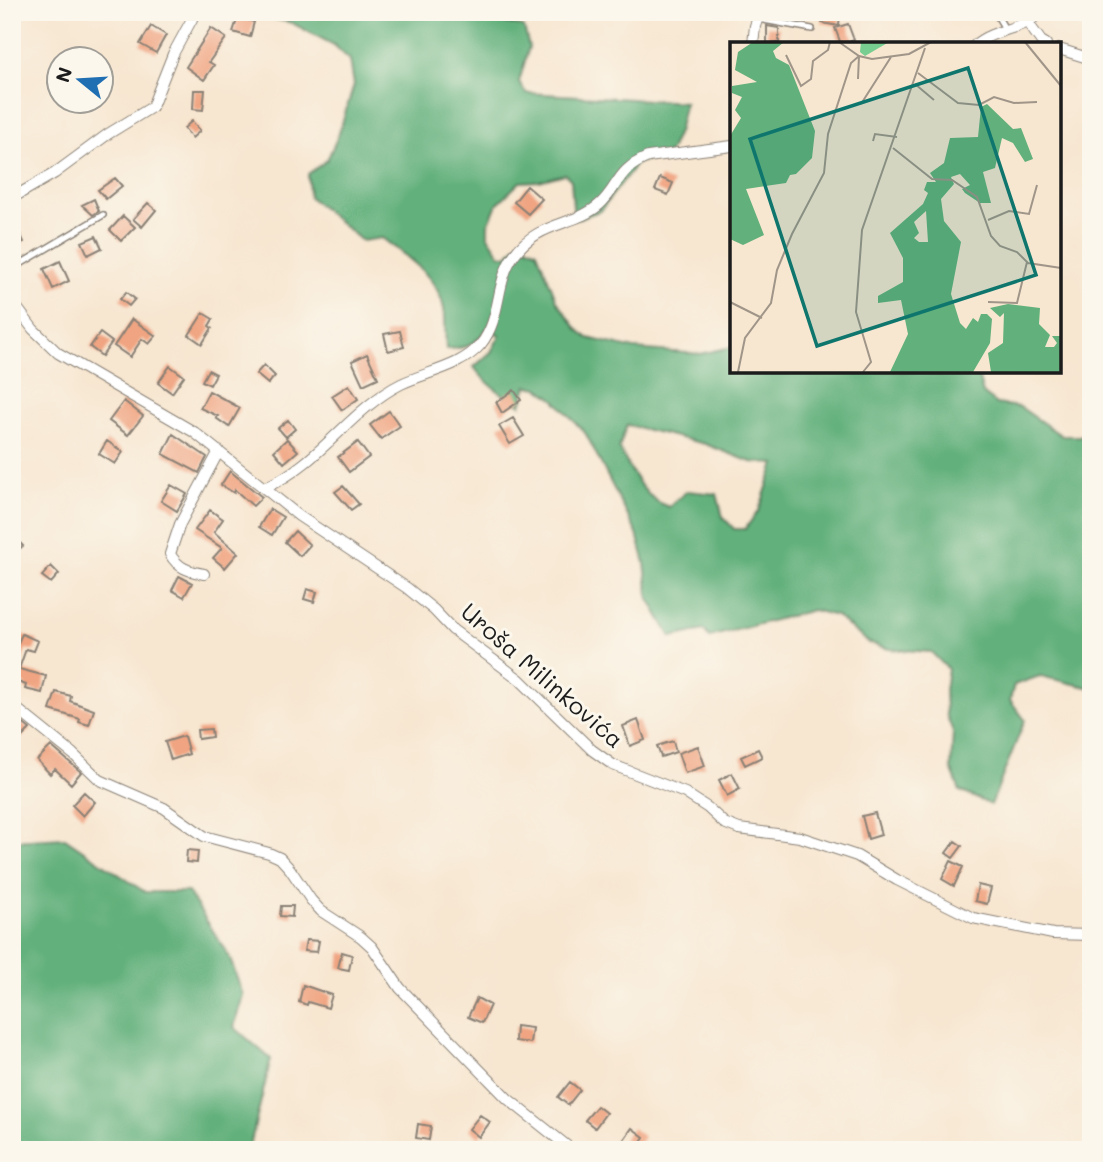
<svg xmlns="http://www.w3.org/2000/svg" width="1103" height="1162" font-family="Mali,sans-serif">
<rect width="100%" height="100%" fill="#fbf7ec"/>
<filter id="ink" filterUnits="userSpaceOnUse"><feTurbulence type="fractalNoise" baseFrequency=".0143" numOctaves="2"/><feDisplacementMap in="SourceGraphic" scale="14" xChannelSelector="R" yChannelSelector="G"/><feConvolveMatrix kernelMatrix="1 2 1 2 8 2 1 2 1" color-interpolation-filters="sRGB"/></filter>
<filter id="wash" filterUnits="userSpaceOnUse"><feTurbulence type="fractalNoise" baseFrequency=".00686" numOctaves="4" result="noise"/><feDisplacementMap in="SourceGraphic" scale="28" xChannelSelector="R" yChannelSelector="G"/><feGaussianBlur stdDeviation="1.57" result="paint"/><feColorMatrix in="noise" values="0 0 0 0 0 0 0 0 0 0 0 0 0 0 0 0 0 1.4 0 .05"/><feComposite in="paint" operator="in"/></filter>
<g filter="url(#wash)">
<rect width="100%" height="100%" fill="#f7e6d0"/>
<path fill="#62b07b" stroke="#3f664c" stroke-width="2" fill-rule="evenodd" d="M 245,12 L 488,12 L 501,22 L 524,27 L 529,47 L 519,82 L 526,93 L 685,102 L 678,132 L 669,153 L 637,163 L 600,211 L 574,220 L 571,180 L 565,174 L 539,181 L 520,182 L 497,204 L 488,225 L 488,236 L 500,254 L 507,256 L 519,242 L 537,251 L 557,301 L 577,329 L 588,338 L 634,349 L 700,354 L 732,347 L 732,371 L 926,371 L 930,374 L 978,375 L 983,393 L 996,404 L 1020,407 L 1062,436 L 1080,436 L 1091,430 L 1091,688 L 1040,676 L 1014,685 L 1010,700 L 1025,720 L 991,805 L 960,791 L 951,768 L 953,732 L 946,714 L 945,690 L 948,669 L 931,652 L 889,649 L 869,643 L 836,616 L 813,610 L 709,637 L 704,630 L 671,637 L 649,599 L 645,563 L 637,534 L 586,434 L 555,400 L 539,388 L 527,386 L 521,405 C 502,395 486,384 474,367 L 491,352 L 500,335 L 487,329 C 473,346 469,348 446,349 C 445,336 446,322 444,309 C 438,276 407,257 382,238 L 362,241 L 309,197 L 308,174 L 327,160 L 338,136 L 354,85 L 350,60 L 334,45 L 292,23 ZM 627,425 L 705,444 L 751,462 L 775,464 L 759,510 L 745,529 L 734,529 L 723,517 L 717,494 L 687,491 L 669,507 C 643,499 631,470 619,448 Z
M 65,838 L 145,892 L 188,892 L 229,956 L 243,995 L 234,1027 L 271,1059 L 249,1150 L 12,1150 L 12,841 Z"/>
<g id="blocks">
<path fill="#f0a481" d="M 823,12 L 840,12 L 839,26 L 822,23 Z
M 238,17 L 254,22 L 250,37 L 233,32 Z
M 848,24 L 854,40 L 841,44 L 835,28 Z
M 151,26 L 166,35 L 156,53 L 140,44 Z
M 767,26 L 779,28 L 779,43 L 767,43 Z
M 211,28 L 226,38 L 209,62 L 214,65 L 204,80 L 186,67 Z
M 194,90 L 205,90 L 203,110 L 193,109 Z
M 192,121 L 200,131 L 192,138 L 184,128 Z
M 115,178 L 122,186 L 106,199 L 98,190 Z
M 660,178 L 673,183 L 668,195 L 655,190 Z
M 527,186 L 542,199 L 528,214 L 514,202 Z
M 94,199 L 99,211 L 93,215 L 82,205 Z
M 148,203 L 156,210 L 142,227 L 133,219 Z
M 12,216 L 24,242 L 12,247 Z
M 123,216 L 135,227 L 121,241 L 110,230 Z
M 96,236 L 102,248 L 88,255 L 82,242 Z
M 60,261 L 69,281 L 53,289 L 44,269 Z
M 126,292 L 135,299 L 129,306 L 120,299 Z
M 203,313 L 213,319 L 209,326 L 212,328 L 202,344 L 189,335 Z
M 132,319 L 156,336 L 149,344 L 142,339 L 130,357 L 114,346 Z
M 400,331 L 404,347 L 388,351 L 384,334 Z
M 100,333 L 112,342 L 102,356 L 90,347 Z
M 367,354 L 378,378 L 363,385 L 352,361 Z
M 264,365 L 275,376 L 268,384 L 256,374 Z
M 170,366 L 184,376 L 172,393 L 158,383 Z
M 208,370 L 216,374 L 210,385 L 202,381 Z
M 349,385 L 358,399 L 342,410 L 332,396 Z
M 514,390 L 521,400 L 502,413 L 496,402 Z
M 209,391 L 240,408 L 229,427 L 216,418 L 218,416 L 200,408 Z
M 124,401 L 143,416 L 128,435 L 109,421 Z
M 389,411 L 400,426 L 381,439 L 370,425 Z
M 513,418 L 524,436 L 510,444 L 499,426 Z
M 288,420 L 295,429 L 286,437 L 278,428 Z
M 173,434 L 207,457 L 199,473 L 163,454 Z
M 287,439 L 298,451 L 284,463 L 274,451 Z
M 107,441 L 123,452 L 115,464 L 99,454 Z
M 358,442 L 369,457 L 349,472 L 338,457 Z
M 230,471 L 262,497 L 253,506 L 235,490 L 234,493 L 221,485 Z
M 171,485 L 187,494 L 177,511 L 161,501 Z
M 343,486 L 359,504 L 351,510 L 335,492 Z
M 270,509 L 283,517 L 272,535 L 259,527 Z
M 210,510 L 223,519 L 214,532 L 238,553 L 225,568 L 213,558 L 222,548 L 195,530 Z
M 295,531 L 310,545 L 300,556 L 285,542 Z
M 12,535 L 23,546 L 12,555 Z
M 51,566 L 59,574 L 51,583 L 42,576 Z
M 179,576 L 192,583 L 184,597 L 172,590 Z
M 307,589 L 317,592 L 314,602 L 304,599 Z
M 22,634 L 38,641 L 34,651 L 26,649 L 19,669 L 46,676 L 42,693 L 25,689 L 26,685 L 15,681 L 12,684 L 12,646 L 16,647 Z
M 56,692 L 71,696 L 70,701 L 94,710 L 89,725 L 79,722 L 80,719 L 50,710 Z
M 16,718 L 30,729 L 20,739 L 12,731 L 12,722 Z
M 638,720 L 645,740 L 630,746 L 623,726 Z
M 211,729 L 212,737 L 198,739 L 197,730 Z
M 184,736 L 189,754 L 171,760 L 165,742 Z
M 673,741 L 676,752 L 661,757 L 657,746 Z
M 51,746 L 81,772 L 71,784 L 55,769 L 50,774 L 37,760 Z
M 698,746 L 705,766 L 685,773 L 678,753 Z
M 758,749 L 762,757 L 745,765 L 741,757 Z
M 732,773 L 740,789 L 727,796 L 719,780 Z
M 84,792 L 95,802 L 83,816 L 72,805 Z
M 875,813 L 881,835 L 868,839 L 862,816 Z
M 955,841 L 962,846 L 953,858 L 946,853 Z
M 187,850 L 198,851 L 197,863 L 186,862 Z
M 951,861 L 963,867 L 954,886 L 942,879 Z
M 978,885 L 991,888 L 987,904 L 975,901 Z
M 281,906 L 293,906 L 292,917 L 280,916 Z
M 306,940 L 319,941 L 317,952 L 304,951 Z
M 342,952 L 352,955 L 349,970 L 338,968 Z
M 303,985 L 332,995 L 328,1008 L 308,1002 L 307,1005 L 299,1002 Z
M 477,998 L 490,1005 L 482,1023 L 468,1017 Z
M 516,1026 L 532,1028 L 530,1043 L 515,1041 Z
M 570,1082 L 580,1090 L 568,1105 L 558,1097 Z
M 597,1106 L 606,1113 L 595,1128 L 585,1120 Z
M 480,1115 L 490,1122 L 479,1137 L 469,1129 Z
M 418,1124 L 431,1126 L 429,1140 L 416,1138 Z
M 632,1128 L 644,1137 L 635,1150 L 627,1150 L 620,1145 Z"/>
</g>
</g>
<g filter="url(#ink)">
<use href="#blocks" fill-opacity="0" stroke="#8a8176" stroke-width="2"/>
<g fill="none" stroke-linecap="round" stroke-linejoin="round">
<defs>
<path id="service" d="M 995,12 L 1005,29
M 758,19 L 812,29
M 12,269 L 103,215"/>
<path id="minor" d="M 1028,23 L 1041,41 L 1046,44
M 753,44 L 755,26 L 760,12
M 976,44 C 995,28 1025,30 1040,12
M 1059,49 L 1091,59
M 12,198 L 55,173 L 108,134 L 152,107 L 173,54 L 192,19 L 194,12
M 12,301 L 33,329 L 58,353 L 194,432 L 299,516 L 407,588 L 434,610 L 453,630 L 519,679 L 592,750 L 613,765 L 685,793 L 708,808 L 724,823 L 739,829 L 800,837 L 857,856 L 897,880 L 973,918 L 1053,934 L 1091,935
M 266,487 C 319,464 351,409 401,384 C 426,372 462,367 481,344 C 502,318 495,281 514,255 C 538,221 576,226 600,204 C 620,185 616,170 648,157 L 732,146
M 204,574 C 188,571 178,568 170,554 L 180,524 L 219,451
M 12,705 L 73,754 L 100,780 L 164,808 L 204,836 L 269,853 L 280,858 L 290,869 L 311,900 L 321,911 L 361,937 L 372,947 L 400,988 L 508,1099 L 572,1150"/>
</defs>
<use href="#service" stroke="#8a8176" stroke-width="8"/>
<use href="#minor" stroke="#8a8176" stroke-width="12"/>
<use href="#service" stroke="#fff" stroke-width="5"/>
<use href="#minor" stroke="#fff" stroke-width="10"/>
</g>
</g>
<g text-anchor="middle" stroke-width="6" stroke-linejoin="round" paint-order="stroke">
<g font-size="24" fill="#1c1c1c" stroke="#fbf7ec">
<text transform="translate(542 676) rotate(41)" y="8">Uroša Milinkovića</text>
</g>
</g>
<g transform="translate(730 42)">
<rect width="331" height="331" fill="#f7e6d0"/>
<path d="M 131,0 L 159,0 L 135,14 L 130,10 Z" fill="#78cd91"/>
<path d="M 23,0 L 54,0 L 43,9 L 46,16 L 59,23 L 85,89 L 82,116 L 66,132 L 60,133 L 56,141 L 16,147 L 34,193 L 13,203 L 0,197 L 0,94 L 11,76 L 5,68 L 12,55 L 2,51 L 2,44 L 27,40 L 5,28 L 8,10 ZM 257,62 L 283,87 L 291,86 L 303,117 L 295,120 L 283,101 L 272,96 L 265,126 L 253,130 L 261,161 L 250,161 L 235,151 L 232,147 L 240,143 L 230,132 L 221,135 L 224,142 L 211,157 L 214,179 L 231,200 L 221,252 L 230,281 L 236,287 L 243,276 L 248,280 L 251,272 L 257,272 L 262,277 L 260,301 L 243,330 L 160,330 L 178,292 L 171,258 L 148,261 L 148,254 L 173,240 L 173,216 L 160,191 L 193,162 L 198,151 L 194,148 L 197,140 L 206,140 L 200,131 L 214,121 L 220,96 L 248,95 L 251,65 ZM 196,169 L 198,200 L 189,200 L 184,196 L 189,191 L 184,180 ZM 278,262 L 310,266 L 309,282 L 320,293 L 315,305 L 324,305 L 327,301 L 322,294 L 331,294 L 331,330 L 261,330 L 258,311 L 273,301 L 274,271 L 270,275 L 260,266 Z" fill="#62b07b" fill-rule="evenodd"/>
<path fill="none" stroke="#9f9588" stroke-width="2" d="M 109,0 L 129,14 L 142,17 L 179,12 L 201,0M 295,0 L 331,44M 56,13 L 71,44 L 81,37 L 83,19 L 98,8 L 100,0M 188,31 L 228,61 L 249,63 L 264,55 L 284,61 L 307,60M 128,37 L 129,14M 185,42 L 204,58M 131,62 L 161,15M 143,99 L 145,92 L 167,95M 163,106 L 202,137 L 222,138 L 247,155 L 261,194 L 270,204 L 287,210 L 298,221 L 331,226M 258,178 L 279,169 L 299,172 L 307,143M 0,260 L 32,276M 258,260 L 287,261 L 297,220M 8,330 L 15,296 L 41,261 L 47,228 L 62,192 L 94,131 L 98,92 L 121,21 L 129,14M 133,330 L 141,320 L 126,270 L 132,188 L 195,6"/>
<path fill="#0f766e" fill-opacity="0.15" stroke="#0f766e" stroke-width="3.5" d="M 238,26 L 306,233 L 87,304 L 20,97 Z"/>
<rect width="331" height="331" fill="none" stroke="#1c1c1c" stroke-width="3.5"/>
</g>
<rect width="1103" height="1162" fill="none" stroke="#fbf7ec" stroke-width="42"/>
<g transform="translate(80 80) rotate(288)"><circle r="33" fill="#fbf7ec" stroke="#a29f99" stroke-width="2"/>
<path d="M0-5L12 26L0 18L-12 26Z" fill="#1f6fb2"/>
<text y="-10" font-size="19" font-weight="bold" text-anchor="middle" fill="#1c1c1c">N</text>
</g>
</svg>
